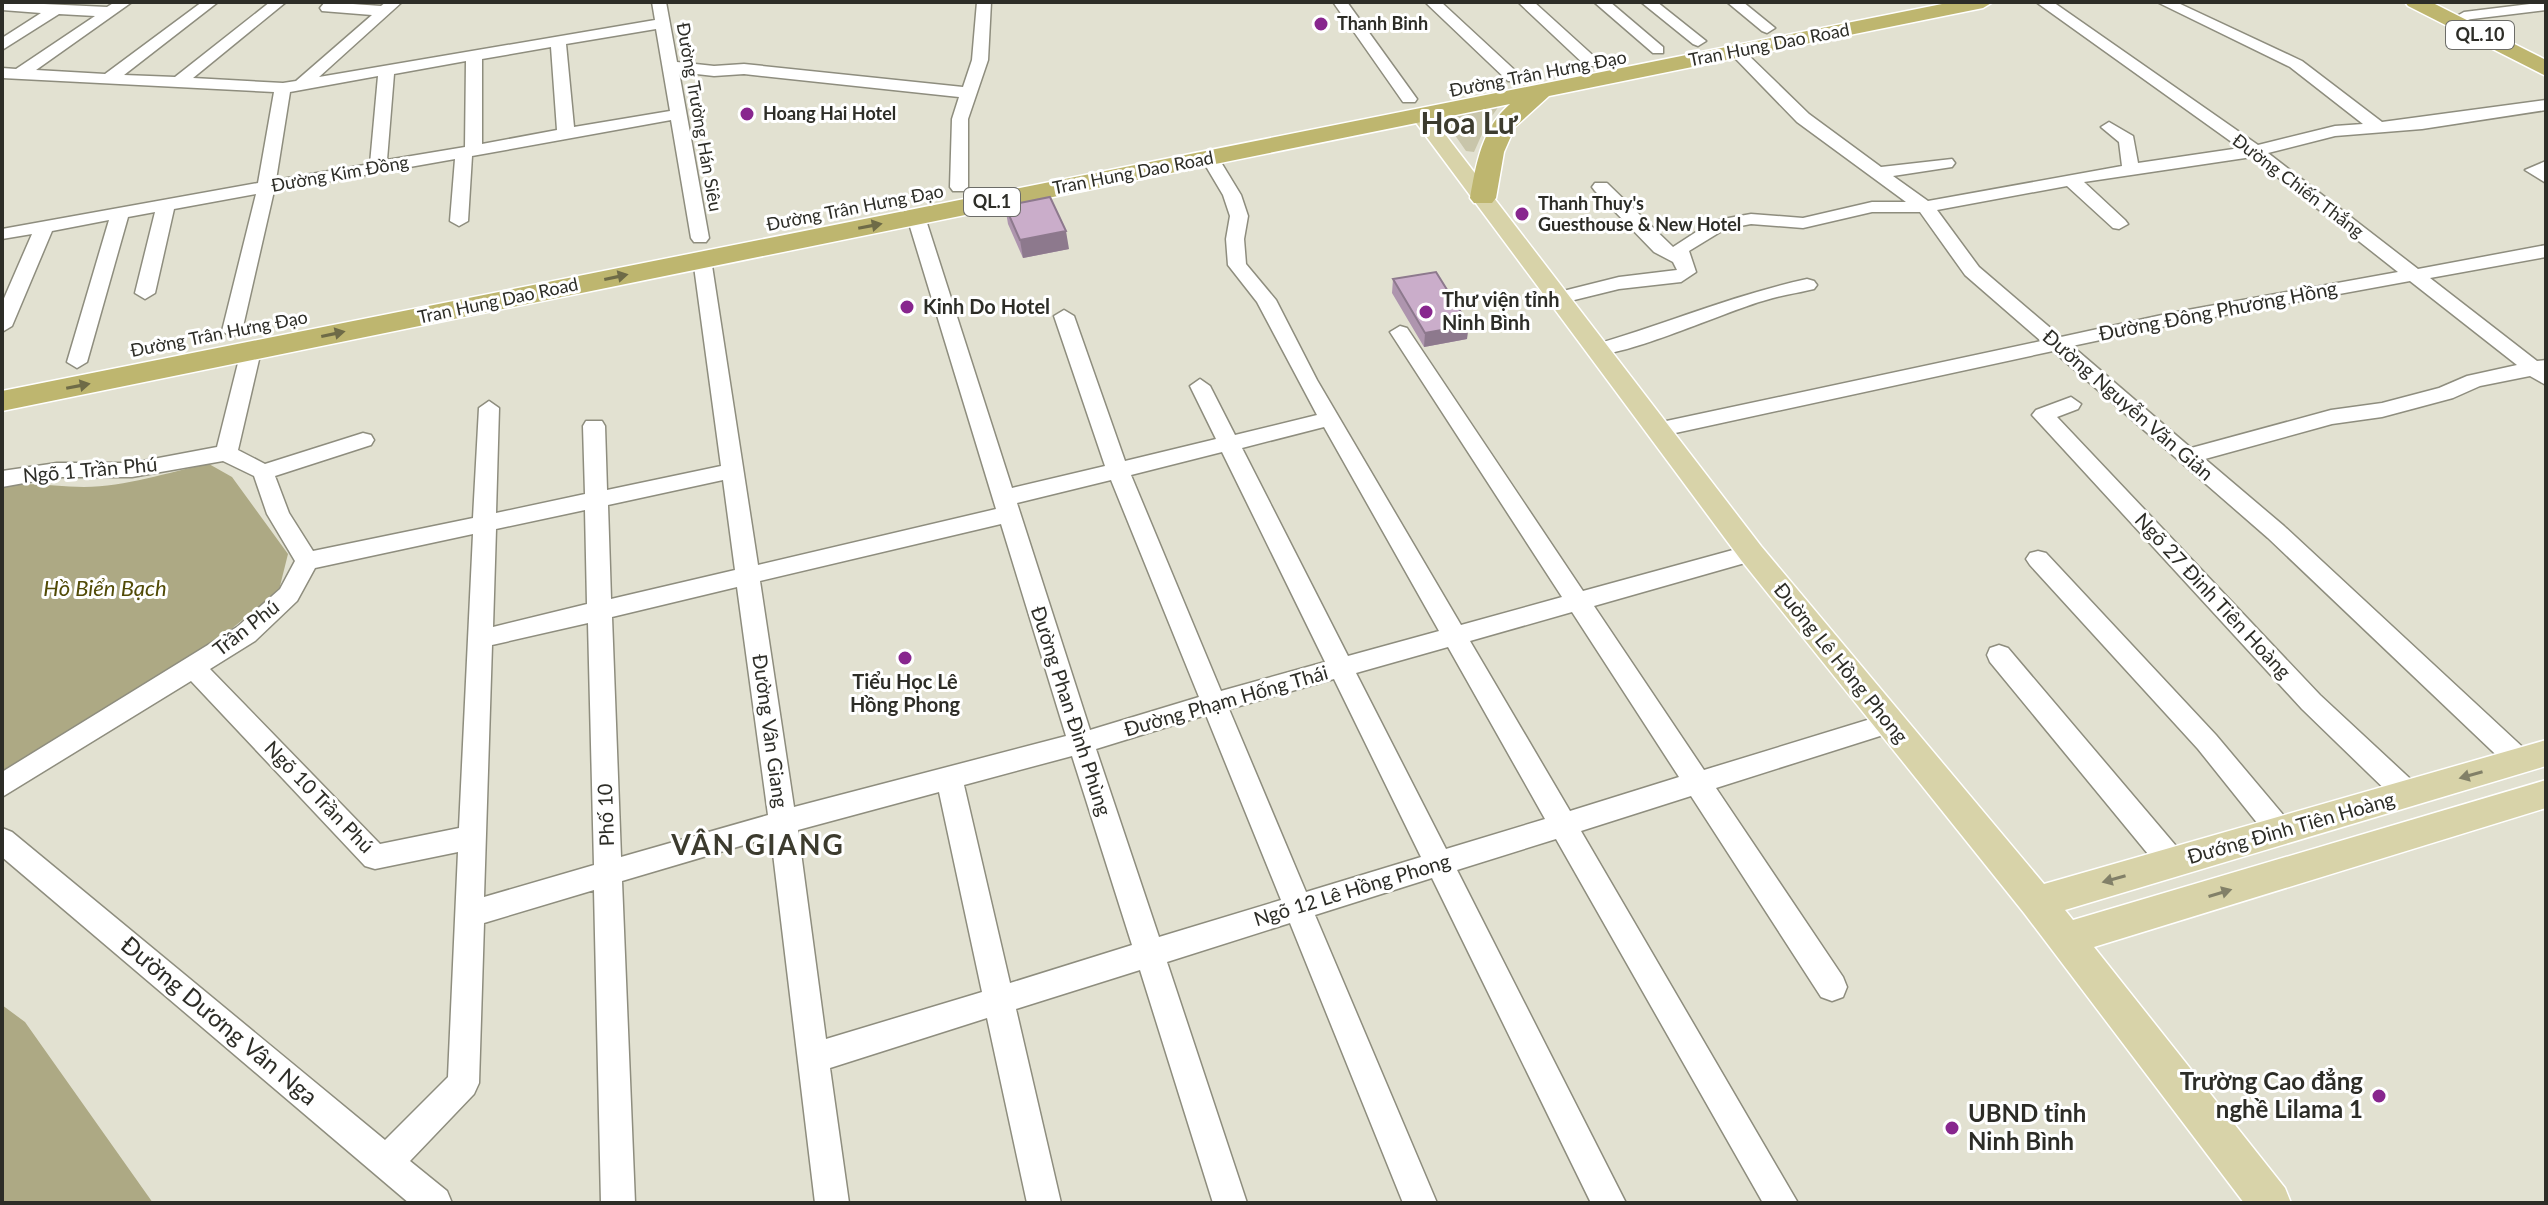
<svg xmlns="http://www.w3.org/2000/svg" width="2548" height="1205" font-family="Lato,sans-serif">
<rect width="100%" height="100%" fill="#e2e1d1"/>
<path fill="#c8c5aa" d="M 1499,106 L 1487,123 L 1474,152 L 1466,151 L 1443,118 Z"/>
<path fill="#ada984" d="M 209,464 L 232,477 L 288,554 L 279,590 L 218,640 L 2,771 L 2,486 C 29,481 56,487 84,487 C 126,487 167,472 209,464 Z
M 2,1005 L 25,1022 L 153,1203 L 2,1203 Z"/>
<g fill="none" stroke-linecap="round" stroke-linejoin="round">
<defs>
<path id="minor" d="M 2,2 L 107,7 L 115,2 L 132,2 L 36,70 L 105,74 L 202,2 L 218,2 L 124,75 L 175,77 L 270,2 L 286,2 L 193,78 L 283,83 L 296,81 L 372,15 L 322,11 L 320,8 L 325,2 L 381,6 L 386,2 L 402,2 L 319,77 L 655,20 L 652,2 L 666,2 L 677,62 L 714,66 L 744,64 L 963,87 L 972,60 L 977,2 L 991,2 L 988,60 L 968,119 L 968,187 L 965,191 L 953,191 L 950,187 L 952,119 L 959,97 L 744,74 L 714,76 L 679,72 L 709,238 L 706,242 L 694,242 L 691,238 L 671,120 L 472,156 L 468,221 L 459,226 L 450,221 L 455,159 L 274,191 L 242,331 L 232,337 L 222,331 L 256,194 L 174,209 L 155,293 L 145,299 L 135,293 L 155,212 L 128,217 L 87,362 L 77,368 L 67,362 L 109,220 L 52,231 L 12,326 L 2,332 L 2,303 L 32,234 L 2,239 L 2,229 L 258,183 L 274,92 L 2,78 L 2,68 L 16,69 L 95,16 L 59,14 L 2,50 L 2,38 L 41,13 L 2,10 ZM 656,29 L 670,111 L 574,127 L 566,44 ZM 551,47 L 557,130 L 482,144 L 482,59 ZM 466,61 L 465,147 L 387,160 L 394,74 ZM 378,76 L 370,164 L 276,180 L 290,92 Z
M 1333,2 L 1347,2 L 1417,99 L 1415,102 L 1403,102 Z
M 1425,2 L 1441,2 L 1520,75 L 1520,81 L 1508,81 Z
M 1518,2 L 1534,2 L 1598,60 L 1598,66 L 1586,66 Z
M 1594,2 L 1610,2 L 1663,47 L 1663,53 L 1653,53 Z
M 1641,2 L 1657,2 L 1706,41 L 1698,46 L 1693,44 Z
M 1727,2 L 1743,2 L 1775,28 L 1767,33 L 1762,31 Z
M 2036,2 L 2053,2 L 2258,145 L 2335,126 L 2363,124 L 2290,67 L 2157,2 L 2176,2 L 2302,61 L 2382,122 L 2546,100 L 2546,110 L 2422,129 L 2335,136 L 2268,153 L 2418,269 L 2546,245 L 2546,257 L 2430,278 L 2537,361 L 2546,360 L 2546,385 L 2530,376 L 2480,386 L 2453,398 L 2382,417 L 2332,424 L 2205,459 L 2284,526 L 2529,753 L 2533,761 L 2529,769 L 2520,772 L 2511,769 L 2268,538 L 2053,351 L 1657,437 L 1649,435 L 1646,430 L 1649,425 L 1657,423 L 2041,341 L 1965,275 L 1920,212 L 1872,212 L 1803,228 L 1751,224 L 1725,229 L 1689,251 L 1696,272 L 1681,282 L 1619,289 L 1558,304 L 1548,298 L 1551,294 L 1619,277 L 1677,270 L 1673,262 L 1654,252 L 1595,191 L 1592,187 L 1595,183 L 1607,183 L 1673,247 L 1713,221 L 1734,217 L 1751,214 L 1803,218 L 1872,202 L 1906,202 L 1797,122 L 1732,55 L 1732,49 L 1742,49 L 1809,114 L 1881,167 L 1952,159 L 1955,163 L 1952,167 L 1893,176 L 1928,201 L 2122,166 L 2119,142 L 2101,127 L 2109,122 L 2133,136 L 2138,163 L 2240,148 ZM 2252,157 L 2398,272 L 2171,313 L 2061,337 L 1979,267 L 1937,210 L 2067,186 L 2113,228 L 2119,229 L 2128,224 L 2125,220 L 2084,182 ZM 2410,281 L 2517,365 L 2467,376 L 2439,388 L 2382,403 L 2331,410 L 2191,448 L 2072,346 L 2171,325 Z
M 2546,2 L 2546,10 L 2464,20 L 2457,16 L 2464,12 Z
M 1210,153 L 1216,154 L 1241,195 L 1248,216 L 1244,239 L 1246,264 L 1276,300 L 1317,380 L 1461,625 L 1562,597 L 1390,332 L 1400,326 L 1407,328 L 1583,591 L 1751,545 L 1759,547 L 1763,553 L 1759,559 L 1594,606 L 1704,770 L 1890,713 L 1899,716 L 1903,723 L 1899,730 L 1716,788 L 1843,977 L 1847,987 L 1843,997 L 1832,1001 L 1821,997 L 1691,796 L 1581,831 L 1798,1203 L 1763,1203 L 1556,839 L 1457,870 L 1626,1203 L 1591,1203 L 1432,878 L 1315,915 L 1437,1203 L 1403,1203 L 1290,923 L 1167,962 L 1247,1203 L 1213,1203 L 1140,970 L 1016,1009 L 1061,1203 L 1027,1203 L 987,1018 L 830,1068 L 849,1203 L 815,1203 L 771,837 L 622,881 L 635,1203 L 601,1203 L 594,890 L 484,923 L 479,1083 L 474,1094 L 410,1161 L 447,1191 L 452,1203 L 409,1203 L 2,857 L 2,828 L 12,832 L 385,1140 L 448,1077 L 458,852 L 375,869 L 365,866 L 191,681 L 2,797 L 2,772 L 237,627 L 280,589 L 295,561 L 267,514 L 254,476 L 223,461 L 132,477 L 57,477 L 2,487 L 2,471 L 57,463 L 132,463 L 217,447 L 241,351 L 251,345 L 261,351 L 238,450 L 265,464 L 363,433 L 371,435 L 374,440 L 371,445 L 275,476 L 289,513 L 313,551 L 473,518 L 479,408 L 489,401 L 499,408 L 496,513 L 585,494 L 583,426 L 586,421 L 602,421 L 605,426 L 607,490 L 721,466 L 693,259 L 702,253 L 711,259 L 758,565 L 996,509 L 907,217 L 916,212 L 925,217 L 1012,488 L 1105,466 L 1054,316 L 1064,310 L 1074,316 L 1125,461 L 1216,439 L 1190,386 L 1200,379 L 1210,386 L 1235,435 L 1317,415 L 1257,302 L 1228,265 L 1226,239 L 1230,216 L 1223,195 L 1201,158 ZM 1324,427 L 1439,631 L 1348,656 L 1242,448 ZM 1222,452 L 1325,662 L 1221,691 L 1131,475 ZM 723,480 L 735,570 L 611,599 L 608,505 ZM 1111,480 L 1199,697 L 1090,730 L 1017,503 ZM 585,510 L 587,604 L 493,627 L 496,529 ZM 1001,524 L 1066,736 L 794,807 L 760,581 ZM 473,534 L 459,828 L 380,844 L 210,669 L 255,641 L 297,601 L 315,568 ZM 737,587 L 768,815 L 621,857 L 612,617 ZM 1572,612 L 1679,777 L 1570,811 L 1470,641 ZM 588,623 L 594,865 L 484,897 L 492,645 ZM 1448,647 L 1545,819 L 1446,849 L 1356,673 ZM 1334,679 L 1421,857 L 1306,892 L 1229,709 ZM 1206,715 L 1281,900 L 1159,937 L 1096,749 ZM 1072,756 L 1132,945 L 1010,983 L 964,785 ZM 939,792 L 982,992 L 826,1039 L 798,830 Z
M 2546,161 L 2546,183 L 2525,170 Z
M 1807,279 L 1814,281 L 1817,285 L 1814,289 C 1798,293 1781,295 1766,300 C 1731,309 1617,361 1590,354 L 1587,350 L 1590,346 C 1663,325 1733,295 1807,279 Z
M 2071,397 L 2081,404 L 2078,409 L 2057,417 L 2320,695 L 2418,786 L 2421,794 L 2418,802 L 2408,805 L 2398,802 L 2302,709 L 2032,415 L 2036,410 Z
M 2038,551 L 2046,553 L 2216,735 L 2290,823 L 2294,831 L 2290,839 L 2280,843 L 2270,839 L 2198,749 L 2030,565 L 2026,559 L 2030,553 Z
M 1999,645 L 2008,648 L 2182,853 L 2186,862 L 2182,871 L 2172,874 L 2162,871 L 1990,662 L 1987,655 L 1990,648 Z"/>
<path id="major" d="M 1421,110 L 1428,112 L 1761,546 L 2044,884 L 2546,740 L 2546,766 L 2065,910 L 2073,920 L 2546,780 L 2546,808 L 2094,947 L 2285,1188 L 2291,1203 L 2244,1203 L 2024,913 L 1741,560 L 1414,120 L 1411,116 L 1414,112 Z"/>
<path id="highway" d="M 1952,2 L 1993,2 L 1983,8 L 1549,96 L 1515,127 L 1504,152 L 1496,198 L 1492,203 L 1474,203 L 1470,198 C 1476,164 1482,128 1510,104 L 2,411 L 2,391 Z
M 2405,2 L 2431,2 L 2546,60 L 2546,76 L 2408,6 Z"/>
</defs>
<use href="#minor" stroke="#8e8d7e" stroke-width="3"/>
<use href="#major" stroke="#fff" stroke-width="3"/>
<use href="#highway" stroke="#fff" stroke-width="3"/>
<use href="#minor" fill="#fff" fill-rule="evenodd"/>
<use href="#major" fill="#d8d3a9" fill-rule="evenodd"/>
<use href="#highway" fill="#beb66f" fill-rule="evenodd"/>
</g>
<path fill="#ae95ae" d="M 1005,206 L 1069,249 L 1023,258 L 1008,224 Z
M 1393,279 L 1467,339 L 1424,347 L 1392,293 Z"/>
<path fill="#8d798d" d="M 1066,231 L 1069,249 L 1023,258 L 1020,240 Z
M 1469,325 L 1467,339 L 1424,347 L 1425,333 Z"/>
<path fill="#caadca" stroke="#8d798d" stroke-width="2" d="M 1050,197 L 1066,231 L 1020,240 L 1005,206 Z
M 1436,272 L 1469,325 L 1425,333 L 1393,279 Z"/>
<defs><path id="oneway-solid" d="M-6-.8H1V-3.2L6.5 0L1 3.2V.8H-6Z" transform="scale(2)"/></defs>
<g fill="#6e6b47">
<use href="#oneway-solid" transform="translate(870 226) rotate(-11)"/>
<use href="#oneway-solid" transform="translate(616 277) rotate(-12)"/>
<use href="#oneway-solid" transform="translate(333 334) rotate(-12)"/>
<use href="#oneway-solid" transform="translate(78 386) rotate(-11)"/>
</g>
<g fill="#828068">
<use href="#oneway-solid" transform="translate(2471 775) rotate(164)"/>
<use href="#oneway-solid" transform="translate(2114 879) rotate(164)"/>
<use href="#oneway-solid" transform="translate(2220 893) rotate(-17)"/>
</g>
<g fill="#88268e" stroke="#fff" stroke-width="3">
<circle cx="1321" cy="24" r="8"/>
<circle cx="747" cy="114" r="8"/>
<circle cx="1522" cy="214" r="8"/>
<circle cx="907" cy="307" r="8"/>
<circle cx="1426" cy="312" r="8"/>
<circle cx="905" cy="658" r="8"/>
<circle cx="2379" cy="1096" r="8"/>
<circle cx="1952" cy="1128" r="8"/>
</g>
<g text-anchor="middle" stroke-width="6" stroke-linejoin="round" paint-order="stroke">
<g font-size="18" font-weight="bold" fill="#2d2d27" stroke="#fff" text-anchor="start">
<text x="1337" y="30">Thanh Binh</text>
<text x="763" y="120">Hoang Hai Hotel</text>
<text x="1538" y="210">Thanh Thuy's<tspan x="1538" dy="21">Guesthouse &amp; New Hotel</tspan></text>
</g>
<g fill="#fff" stroke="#6c6c68" stroke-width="2">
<rect x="2446" y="21" width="68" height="28" rx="6"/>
<rect x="964" y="188" width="56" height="28" rx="6"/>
</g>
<g font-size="18" font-weight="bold" fill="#2d2d27">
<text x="2480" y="41">QL.10</text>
<text x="992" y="208">QL.1</text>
</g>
<g font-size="18" fill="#2d2d27" stroke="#fff">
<text transform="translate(1769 45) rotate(-11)" y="6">Tran Hung Dao Road</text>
<text transform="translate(1538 74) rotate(-11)" y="6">Đường Trân Hưng Đạo</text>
<text transform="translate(699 117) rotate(80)" y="6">Đường Trường Hán Siêu</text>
<text transform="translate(1133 173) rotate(-11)" y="6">Tran Hung Dao Road</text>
<text transform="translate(340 174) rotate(-10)" y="6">Đường Kim Đồng</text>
<text transform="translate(2298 186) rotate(37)" y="6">Đường Chiến Thắng</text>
<text transform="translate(855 208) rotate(-11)" y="6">Đường Trân Hưng Đạo</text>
<text transform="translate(498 301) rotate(-12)" y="6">Tran Hung Dao Road</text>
<text transform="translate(219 334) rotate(-11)" y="6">Đường Trân Hưng Đạo</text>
</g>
<g font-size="20" font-weight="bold" fill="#2d2d27" stroke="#fff" text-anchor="start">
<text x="1442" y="307">Thư viện tỉnh<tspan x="1442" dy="23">Ninh Bình</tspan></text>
<text x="923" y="314">Kinh Do Hotel</text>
<text x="905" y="689" text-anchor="middle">Tiểu Học Lê<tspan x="905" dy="23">Hồng Phong</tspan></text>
</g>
<g font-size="20" fill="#2d2d27" stroke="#fff">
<text transform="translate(2218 311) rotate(-11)" y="7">Đường Đông Phương Hồng</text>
<text transform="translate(2128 405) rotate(41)" y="7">Đường Nguyễn Văn Giản</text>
<text transform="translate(90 470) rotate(-5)" y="7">Ngõ 1 Trần Phú</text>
<text transform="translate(2213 596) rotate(47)" y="7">Ngõ 27 Đinh Tiên Hoàng</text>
<text transform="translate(246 628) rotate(-38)" y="7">Trần Phú</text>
<text transform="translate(1841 663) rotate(51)" y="7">Đuờng Lê Hồng Phong</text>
<text transform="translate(1226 701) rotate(-16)" y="7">Đường Phạm Hống Thái</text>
<text transform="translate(1071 711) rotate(72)" y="7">Đường Phan Đình Phùng</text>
<text transform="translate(770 731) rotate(82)" y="7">Đường Vân Giang</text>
<text transform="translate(319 797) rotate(46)" y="7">Ngõ 10 Trần Phú</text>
<text transform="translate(606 815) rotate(-92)" y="7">Phố 10</text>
<text transform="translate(2291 828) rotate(-16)" y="7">Đướng Đinh Tiên Hoàng</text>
<text transform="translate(1352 890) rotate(-17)" y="7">Ngõ 12 Lê Hồng Phong</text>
</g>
<g font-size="22" font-style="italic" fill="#524b07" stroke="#fff">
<text x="105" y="596">Hồ Biển Bạch</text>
</g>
<g font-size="24" fill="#2d2d27" stroke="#fff">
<text transform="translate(219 1021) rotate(40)" y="8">Đường Dương Vân Nga</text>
</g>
<g font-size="24" font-weight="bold" fill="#2d2d27" stroke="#fff" text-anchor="end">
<text x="2363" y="1090">Trường Cao đẳng<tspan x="2363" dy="28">nghề Lilama 1</tspan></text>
<text x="1968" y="1122" text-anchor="start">UBND tỉnh<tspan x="1968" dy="28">Ninh Bình</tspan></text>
</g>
<g font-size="28" font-weight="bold" letter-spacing="2" fill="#3c3b2e" stroke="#fff">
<text x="758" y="855">VÂN GIANG</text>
</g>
<g font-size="30" font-weight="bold" fill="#3c3b2e" stroke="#fff">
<text x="1469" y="134">Hoa Lư</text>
</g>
</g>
<rect width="2548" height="1205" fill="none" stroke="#2d2d27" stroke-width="8"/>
</svg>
